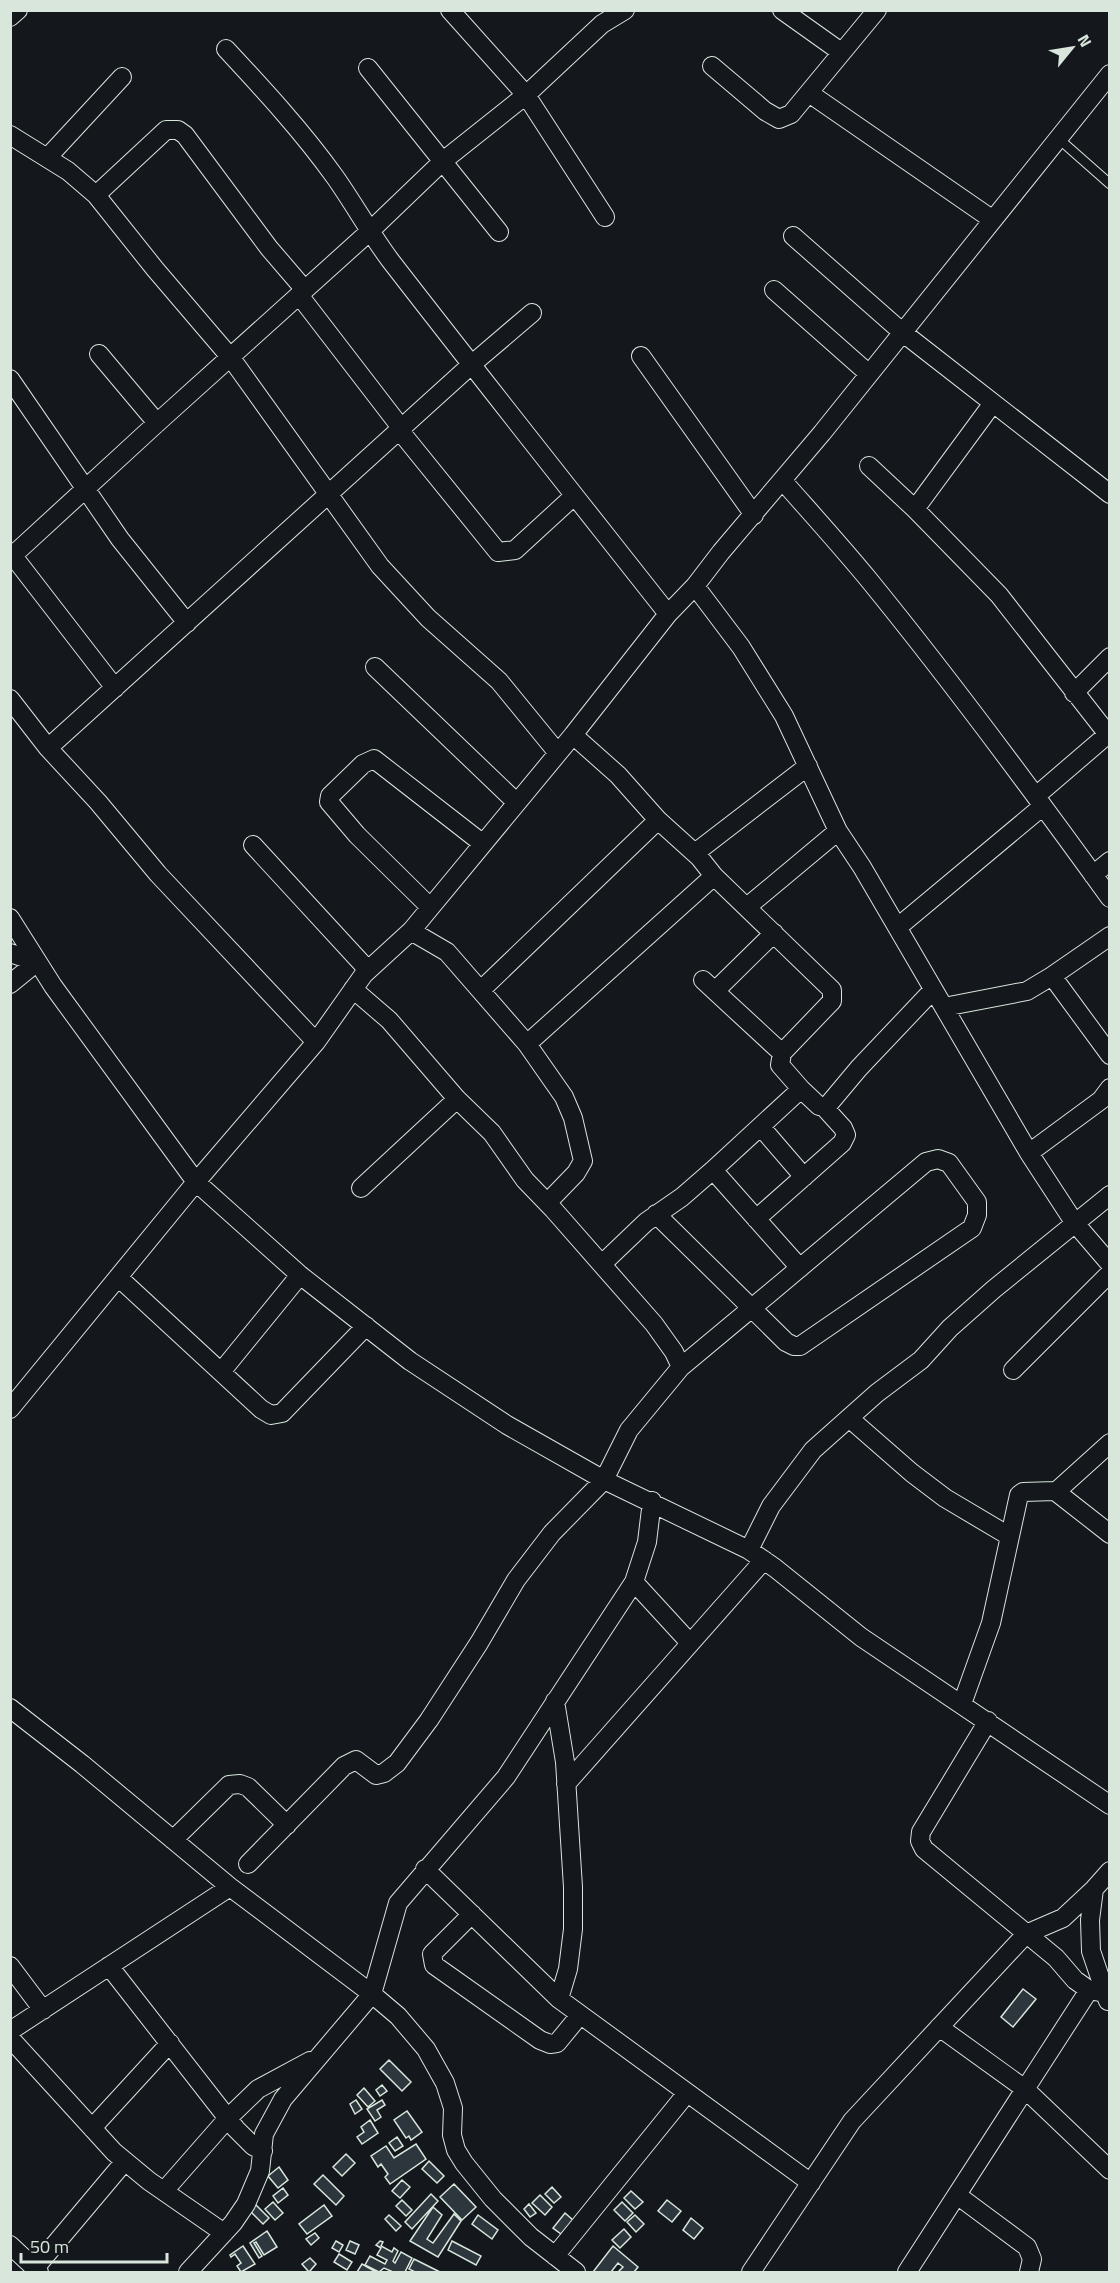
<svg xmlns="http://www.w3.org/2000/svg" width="1120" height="2283" font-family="'Titillium Web',sans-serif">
<rect width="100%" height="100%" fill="#14181c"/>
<path fill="#2c363c" stroke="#d8e6dc" stroke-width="1.5" d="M 1023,1989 L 1036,1999 L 1013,2027 L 1001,2017 Z
M 389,2060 L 411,2082 L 402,2091 L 380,2069 Z
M 382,2085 L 387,2091 L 380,2096 L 376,2090 Z
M 364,2088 L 375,2101 L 368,2107 L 357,2095 Z
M 356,2100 L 362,2109 L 355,2114 L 350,2104 Z
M 382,2100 L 385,2105 L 377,2110 L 381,2117 L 375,2121 L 367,2109 Z
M 407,2111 L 422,2132 L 411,2140 L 409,2136 L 406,2138 L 394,2120 Z
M 370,2120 L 378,2133 L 362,2144 L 357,2137 L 364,2132 L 361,2127 Z
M 397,2137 L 403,2146 L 395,2151 L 389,2143 Z
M 416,2144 L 426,2159 L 390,2184 L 385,2177 L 388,2174 L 381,2164 L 378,2167 L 371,2156 L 386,2146 L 394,2158 Z
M 346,2154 L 355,2163 L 342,2176 L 333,2167 Z
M 429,2161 L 444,2176 L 437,2183 L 422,2169 Z
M 279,2167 L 288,2180 L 278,2188 L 268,2176 Z
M 323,2175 L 344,2196 L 336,2205 L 314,2184 Z
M 402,2180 L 410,2187 L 400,2198 L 392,2191 Z
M 454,2184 L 476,2207 L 462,2220 L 440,2197 Z
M 552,2187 L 561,2197 L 554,2203 L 545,2194 Z
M 283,2188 L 288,2195 L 278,2203 L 273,2196 Z
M 631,2191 L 643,2202 L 635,2209 L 624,2198 Z
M 431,2194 L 438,2201 L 412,2229 L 405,2222 Z
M 540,2195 L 552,2207 L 545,2215 L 532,2203 Z
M 402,2200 L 412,2210 L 406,2216 L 396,2206 Z
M 667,2200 L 681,2211 L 672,2222 L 658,2211 Z
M 273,2202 L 283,2213 L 275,2220 L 265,2209 Z
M 622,2202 L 633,2213 L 625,2221 L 614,2210 Z
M 254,2203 L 269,2218 L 263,2224 L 248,2209 Z
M 529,2204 L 536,2213 L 530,2217 L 524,2209 Z
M 324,2205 L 332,2216 L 307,2234 L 299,2224 Z
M 433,2207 L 442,2215 L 427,2239 L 433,2243 L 454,2214 L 461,2221 L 438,2257 L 410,2241 Z
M 565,2213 L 573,2220 L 561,2234 L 553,2228 Z
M 389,2215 L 401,2226 L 396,2231 L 385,2219 Z
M 478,2215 L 498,2230 L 492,2239 L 472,2224 Z
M 635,2215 L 644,2224 L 636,2232 L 627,2222 Z
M 691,2218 L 703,2228 L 694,2239 L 683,2230 Z
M 624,2229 L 631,2237 L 620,2248 L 612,2240 Z
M 267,2231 L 277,2247 L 264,2255 L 256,2242 L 254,2243 L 262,2256 L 259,2258 L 250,2243 Z
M 315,2233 L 319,2238 L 311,2245 L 306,2239 Z
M 336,2241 L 343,2245 L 339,2252 L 332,2248 Z
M 350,2241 L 359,2245 L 355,2254 L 346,2250 Z
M 380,2241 L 383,2242 L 381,2246 L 392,2252 L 394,2248 L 398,2251 L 393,2261 L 395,2263 L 401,2252 L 412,2258 L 405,2272 L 407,2272 L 390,2272 L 391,2271 L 384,2268 L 379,2272 L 365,2265 L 370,2256 L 385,2264 L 387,2260 L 377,2255 L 381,2248 L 376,2245 Z
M 452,2241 L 481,2256 L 476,2265 L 448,2250 Z
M 243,2246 L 255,2264 L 241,2272 L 237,2266 L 241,2263 L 235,2254 L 231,2257 L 230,2255 Z
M 613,2246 L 638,2267 L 634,2272 L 618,2272 L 623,2267 L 618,2263 L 611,2272 L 593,2272 Z
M 339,2254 L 352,2262 L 347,2270 L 334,2262 Z
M 310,2258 L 316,2264 L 309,2272 L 302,2264 Z
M 414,2259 L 440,2272 L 415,2272 L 409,2269 Z
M 362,2264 L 376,2272 L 357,2272 Z"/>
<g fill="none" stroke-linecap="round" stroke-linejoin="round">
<defs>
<path id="lane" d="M 1059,139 L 1110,184"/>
<path id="street" d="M 450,10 L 526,95 L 605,217
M 782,10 L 841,52
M 10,17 L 18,10
M 226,49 C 264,90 302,131 335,177 C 354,204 370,233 390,260 C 482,379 575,496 668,614
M 712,66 L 765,111 L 779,119 L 791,114 L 877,10
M 368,68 L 499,232
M 809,93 L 993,220
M 10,135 L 68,171 L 96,195 L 155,269 L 231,358 L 380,566 L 428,618 L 499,681 L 557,752
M 47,158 L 122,77
M 96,195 L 166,130 L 178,130 L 185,135 L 269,248 L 305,290
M 793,236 L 902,332 L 1110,494
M 774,290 L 869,374
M 299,295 L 402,429
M 99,354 L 157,423
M 641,356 L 754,515
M 10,379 L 120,539 L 187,623
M 400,431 L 498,552 L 515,550 L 574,496
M 869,466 L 915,509 L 999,595 L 1110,737
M 782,480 C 811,513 841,546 869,580 C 953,683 1032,790 1110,898
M 915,509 L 993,403
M 10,552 L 115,688
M 10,558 L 157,423 L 369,232 L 443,161 L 526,95 L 602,24 L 625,10
M 695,586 L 741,647 L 784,716 L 838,831 L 862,867 L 1029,1153 L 1074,1222 L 1110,1264
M 375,667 L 516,802
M 1074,693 L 1110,657
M 10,699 L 48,748 L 98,802 L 158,874 L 316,1042
M 573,735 L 618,775 L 658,820 L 699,857 L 714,876 L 832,990 L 832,1001 L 782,1053 L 780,1065 L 801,1089
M 48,748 L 471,365 L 532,313
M 1036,796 L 1107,735
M 253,845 L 368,970
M 695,853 L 808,766
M 1093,875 L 1110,861
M 430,907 L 357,835 L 329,802 L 330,796 L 363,764 L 374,759 L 482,843
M 747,907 L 838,831
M 10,918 L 53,986 L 196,1182 L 300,1275 L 410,1361 L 507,1425 L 604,1480 L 749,1550 L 775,1568 L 861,1637 L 1110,1805
M 898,927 L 1043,806
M 411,931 L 447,952 L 527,1044 L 564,1097 L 573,1118 L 583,1161 L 576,1173 L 547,1203
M 10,953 L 37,962
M 1052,976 L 1110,1055
M 703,980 L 782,1053
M 10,984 L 37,962
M 481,990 L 658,820
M 715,991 L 774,933
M 944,1007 L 1027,991 L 1052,976 L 1110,936
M 527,1044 L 714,876
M 761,1127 L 804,1177
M 1029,1153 L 1101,1100 L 1110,1088
M 713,1170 L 800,1268
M 361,1188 L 457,1099
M 656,1214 L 786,1342 L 794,1346 L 800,1346 L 972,1228 L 977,1215 L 977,1202 L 949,1163 L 938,1159 L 926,1162 C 844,1231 763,1299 681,1367
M 756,1219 L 842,1143 L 846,1135 L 843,1128 L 824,1107
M 602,1264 L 646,1222 L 682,1197 L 713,1170 L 801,1089 L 819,1106 L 824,1107 L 828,1105 L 859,1068 L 933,990
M 118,1277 L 261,1409 L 271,1415 L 282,1413 L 366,1326
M 1013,1370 L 1110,1273
M 221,1372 L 300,1275
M 10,1409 L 196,1182 L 316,1042 L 364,974 L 411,931 L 573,735 L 668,614 L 695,586 L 721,552 L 822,433 L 1110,74
M 849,1418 L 912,1473 L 945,1498 L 1009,1536
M 1055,1491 L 1110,1534
M 749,1550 L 771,1506 L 813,1450 L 877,1393 L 921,1360 L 950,1328 L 994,1289 L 1110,1195
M 634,1582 L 690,1643
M 555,1701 L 565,1762 L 573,1887 L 573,1929 L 568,1969 L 559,1999
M 962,1704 L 991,1623 L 1019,1495 L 1023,1492 L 1055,1491 L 1059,1489 L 1110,1443
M 10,1708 L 82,1764 L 230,1887 L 372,1994 L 398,2016 L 426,2049 L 445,2083 L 453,2108 L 452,2135 L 456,2150 L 464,2163 L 493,2199 L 531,2237 L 576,2272
M 988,1721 L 921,1832 L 920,1841 L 924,1849 L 1056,1958 L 1075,1980 L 1089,1990 L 1105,1993
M 566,1784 L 764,1560
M 173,1840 L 229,1785 L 240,1784 L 248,1787 L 287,1825
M 248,1864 L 344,1766 L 356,1760 L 376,1775 L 384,1773 L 397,1763 L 429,1720 L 479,1643 L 516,1580 L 552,1533 L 604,1480 L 629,1430 L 681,1367 L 674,1352 L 654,1324 L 553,1209 L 525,1180 L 492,1133 L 457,1099 L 389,1020 L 353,989
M 425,1869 L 559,1999 L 811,2183
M 1094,1889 L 1090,1920 L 1091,1951 L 1108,2001
M 472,1914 L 432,1954 L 434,1965 L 540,2040 L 550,2044 L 557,2043 L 580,2015
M 10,1966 L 43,2010
M 109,1966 L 236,2129 L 253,2146 L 263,2151
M 939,2027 L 1025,2089 L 1110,2170
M 10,2031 L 230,1887
M 10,2038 L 114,2152 L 149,2181 L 224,2233
M 92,2128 L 170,2043
M 164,2191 L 228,2118 L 258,2089 L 310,2061
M 957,2195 L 1027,2247 L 1032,2259 L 1029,2272
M 10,2245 L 39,2272
M 555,2256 L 687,2093
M 35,2268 L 125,2161
M 188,2272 L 233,2223 L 246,2204 L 260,2171 L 264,2134 L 283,2099 L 372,1994 L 398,1903 L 506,1777 L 634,1582 L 647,1542 L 652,1501
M 751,2272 L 852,2121 L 1026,1934 L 1063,1918 L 1094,1889 L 1110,1871
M 907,2272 L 1089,1990"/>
</defs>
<use href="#lane" stroke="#d8e6dc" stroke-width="11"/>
<use href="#street" stroke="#d8e6dc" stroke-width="20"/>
<use href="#lane" stroke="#14181c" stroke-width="9"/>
<use href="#street" stroke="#14181c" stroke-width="18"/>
</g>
<rect width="1120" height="2283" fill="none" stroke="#d8e6dc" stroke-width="24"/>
<g transform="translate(1072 48) rotate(60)" stroke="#14181c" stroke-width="4.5" paint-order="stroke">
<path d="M0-4.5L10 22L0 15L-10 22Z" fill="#d8e6dc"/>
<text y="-9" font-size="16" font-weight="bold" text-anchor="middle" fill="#d8e6dc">N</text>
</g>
<path d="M21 2253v9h146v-9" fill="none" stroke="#d8e6dc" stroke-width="3"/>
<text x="30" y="2253" font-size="18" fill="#d8e6dc" stroke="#14181c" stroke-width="4.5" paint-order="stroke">50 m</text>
</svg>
